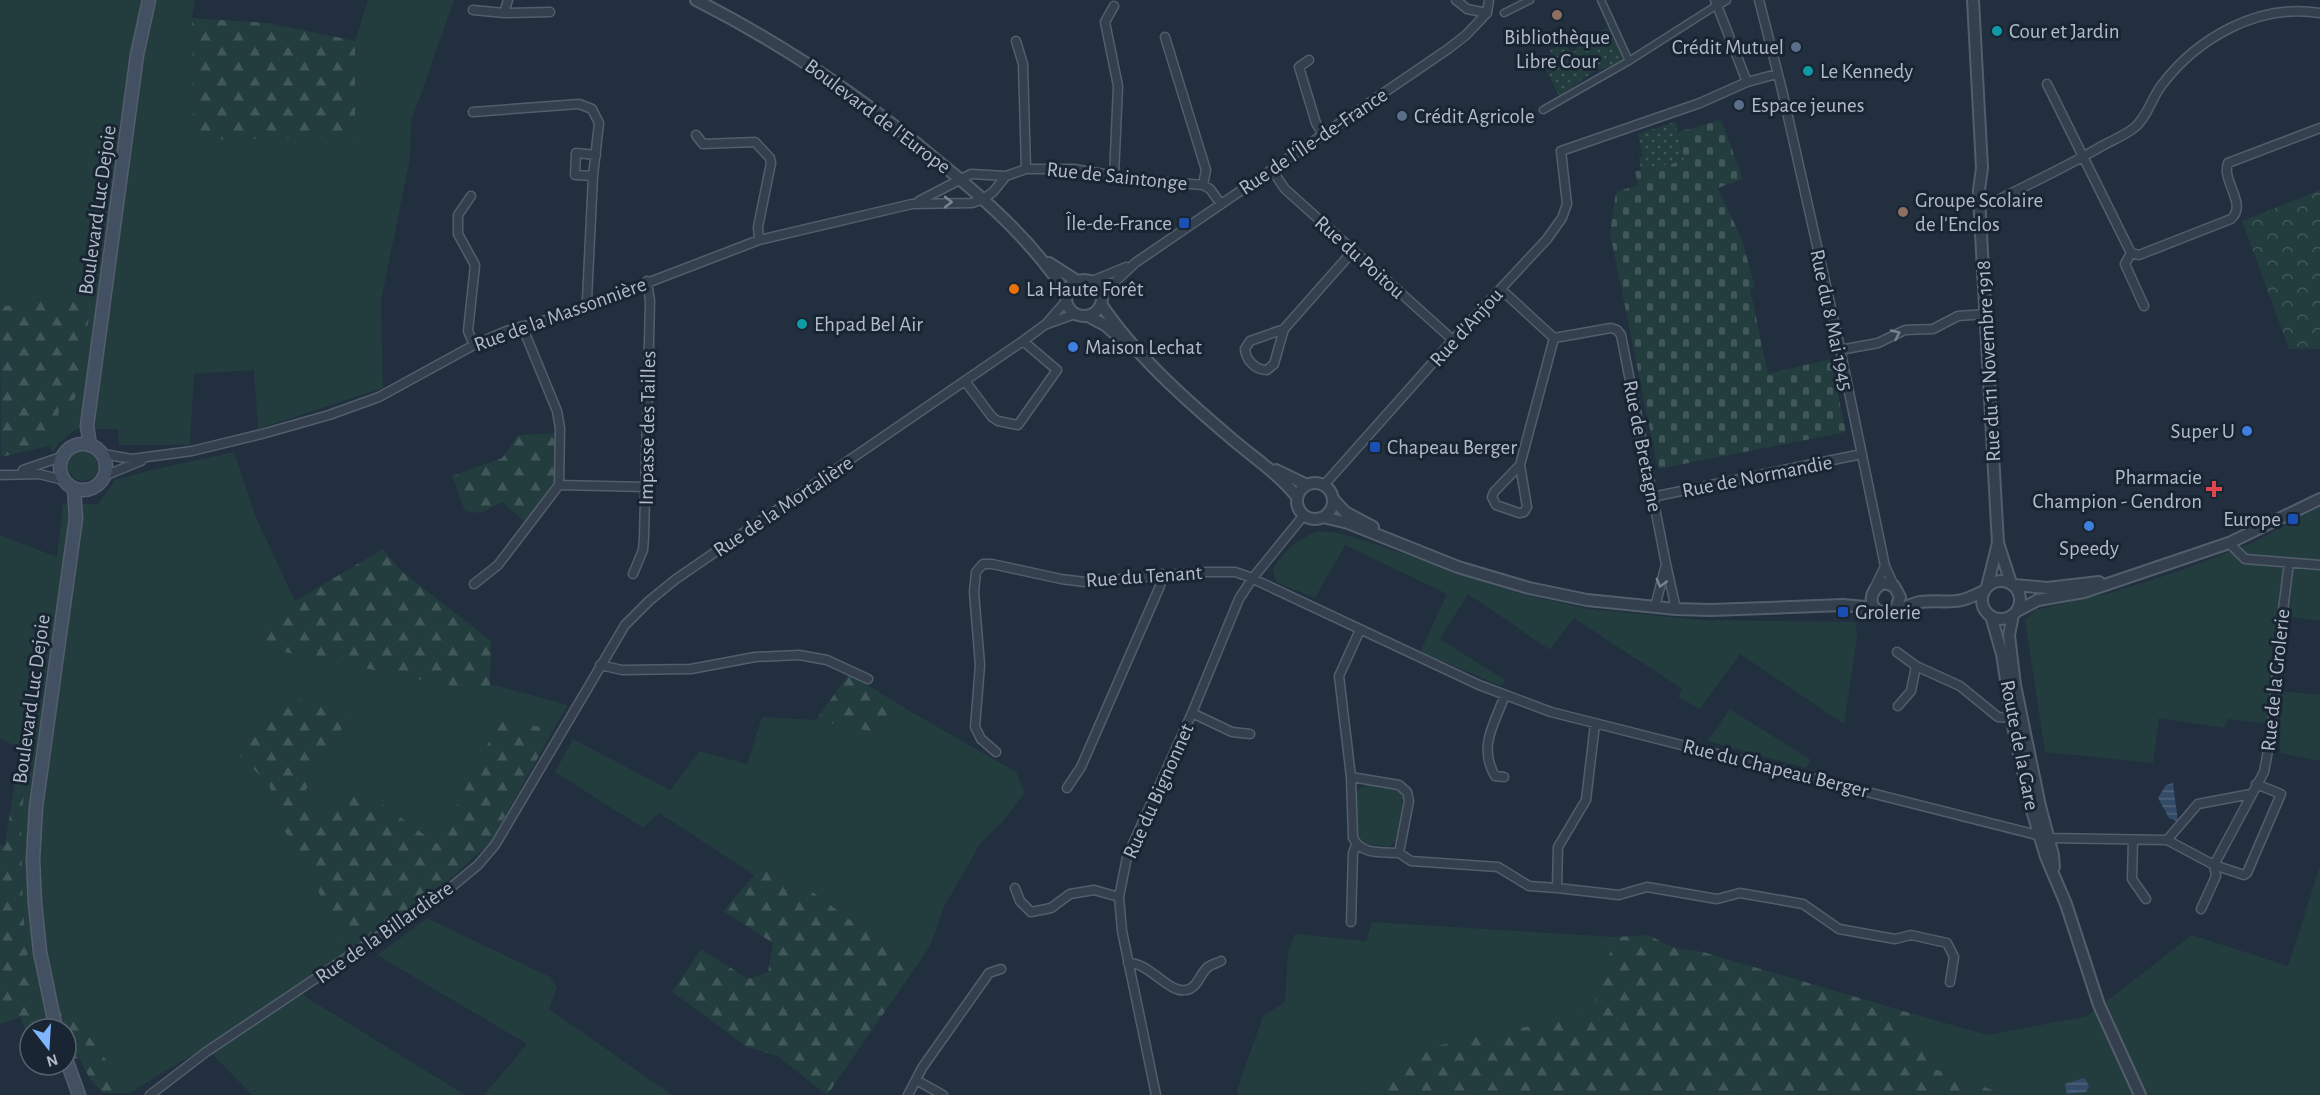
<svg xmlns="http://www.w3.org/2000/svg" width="2320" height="1095" font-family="'Alegreya Sans',sans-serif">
<defs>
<pattern id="forest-firs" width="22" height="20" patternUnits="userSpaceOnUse" patternTransform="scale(1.5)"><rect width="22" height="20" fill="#233d3f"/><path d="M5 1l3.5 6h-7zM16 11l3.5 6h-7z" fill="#415759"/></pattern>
<pattern id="cemetery-stones" width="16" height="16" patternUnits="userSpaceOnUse" patternTransform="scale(1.5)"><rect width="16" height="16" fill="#233d3f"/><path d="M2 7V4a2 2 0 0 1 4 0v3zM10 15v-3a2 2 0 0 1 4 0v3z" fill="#415759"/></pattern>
<pattern id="park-crowns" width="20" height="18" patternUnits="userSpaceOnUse" patternTransform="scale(1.5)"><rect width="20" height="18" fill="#233d3f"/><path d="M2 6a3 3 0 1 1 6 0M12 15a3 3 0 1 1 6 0" fill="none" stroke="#415759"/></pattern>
<pattern id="garden-dots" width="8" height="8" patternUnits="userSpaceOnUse" patternTransform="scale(1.5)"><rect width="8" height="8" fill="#233d3f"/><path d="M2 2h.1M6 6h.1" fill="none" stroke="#415759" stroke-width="1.8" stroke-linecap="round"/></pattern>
<pattern id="water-rules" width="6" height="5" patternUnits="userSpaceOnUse" patternTransform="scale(1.5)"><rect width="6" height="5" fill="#344b67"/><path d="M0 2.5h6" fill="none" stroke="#4f637b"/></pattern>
</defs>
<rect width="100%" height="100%" fill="#212f3e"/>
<path fill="#233d3f" d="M 0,0 L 195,0 L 192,18 L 193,140 L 354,137 L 355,41 L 368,0 L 454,0 L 411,122 L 410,158 L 381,301 L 383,388 L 258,429 L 254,370 L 194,374 L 190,445 L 119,445 L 118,429 L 76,429 L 58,444 L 53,453 L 49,446 L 60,408 L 75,399 L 80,368 L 53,298 L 0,307 Z
M68 466a15 15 0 1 1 30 0a15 15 0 1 1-30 0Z
M 234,452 L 257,520 L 295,601 L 241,642 L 486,693 L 490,684 L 568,705 L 554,729 L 500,720 L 437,845 L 353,783 L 319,819 L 300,800 L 349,714 L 269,784 L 281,827 L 295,844 L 348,952 L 296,987 L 309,999 L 465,1095 L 252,1095 L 205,1047 L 130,1093 L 82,1027 L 71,1002 L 33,1007 L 23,911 L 21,823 L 29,751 L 20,749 L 0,738 L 0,535 L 57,557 L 63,503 L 98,504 L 115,480 L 151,470 Z
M 2320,507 L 2320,621 L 2276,615 L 2266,723 L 2228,719 L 2224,728 L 2159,718 L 2153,763 L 2045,752 L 2025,620 L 2035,610 L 2110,593 L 2176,572 L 2250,544 Z
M 1316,532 L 1332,532 L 1360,539 L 1521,594 L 1589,609 L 1702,620 L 1856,622 L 1857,638 L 1844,724 L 1740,654 L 1700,709 L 1678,697 L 1682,689 L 1574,618 L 1550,650 L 1468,594 L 1440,639 L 1505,680 L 1501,686 L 1420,652 L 1447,594 L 1345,545 L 1315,598 L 1276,582 L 1273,569 C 1284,551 1296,540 1316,532 Z
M 2281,691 L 2320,695 L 2320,761 L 2280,753 Z
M 1730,709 L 1811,760 L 1806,768 L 1707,741 Z
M 910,711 L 1016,772 L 1025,793 L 1004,820 L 980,844 L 944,907 L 930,946 L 915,968 L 810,890 L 762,866 L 754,875 L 659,813 L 643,828 L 555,772 L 573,739 L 670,790 L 699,751 L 747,764 L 762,717 L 816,720 L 883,734 Z
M 1368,785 L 1398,789 L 1403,796 L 1398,839 L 1389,847 L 1364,844 L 1358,841 L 1355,833 L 1357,792 L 1360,788 Z
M 2320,866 L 2320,1095 L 2006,1095 L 1932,1068 L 1910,1013 L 1987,1035 L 2087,1016 L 2192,935 L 2288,966 Z
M 427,918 L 548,976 L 557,987 L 549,1009 L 672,1095 L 484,1095 L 527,1044 L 377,955 Z
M 1372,922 L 1615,937 L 1592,1013 L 1426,1048 L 1400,1075 L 1361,1095 L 1238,1095 L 1237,1090 L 1263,1016 L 1285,1002 L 1288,952 L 1295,934 L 1366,941 Z"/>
<path fill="url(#forest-firs)" d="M 192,18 L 269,23 L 355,41 L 355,137 L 193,140 Z
M 53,298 L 91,306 L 75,399 L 60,408 L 49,446 L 1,457 L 0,307 Z
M 560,433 L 559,485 L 528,525 L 502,502 L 481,513 L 465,511 L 452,476 L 502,458 L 518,435 Z
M 383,549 L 400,570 L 491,641 L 490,684 L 487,693 L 240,643 L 295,601 Z
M 849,674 L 910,711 L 883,734 L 816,720 Z
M 286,696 L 350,714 L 300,800 L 319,819 L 353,783 L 437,844 L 500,720 L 554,729 L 490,843 L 441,887 L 348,952 L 295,844 L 281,827 L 269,784 L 240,756 Z
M 20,749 L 29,751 L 21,823 L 23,911 L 33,1006 L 71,1001 L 82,1027 L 130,1093 L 103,1093 L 90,1079 L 79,1058 L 66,1061 L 66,1029 L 30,1029 L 30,1046 L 21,1017 L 0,1024 L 0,845 L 5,845 Z
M 762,866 L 810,890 L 915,968 L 827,1095 L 777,1056 L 747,1047 L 672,992 L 701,949 L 748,979 L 768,972 L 773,943 L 723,911 Z
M 1649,935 L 1671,947 L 1703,952 L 1910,1013 L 1932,1068 L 2006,1095 L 1361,1095 L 1400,1075 L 1426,1048 L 1591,1013 L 1615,937 Z"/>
<path fill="url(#cemetery-stones)" d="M 1721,120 L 1743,179 L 1718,188 L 1742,240 L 1755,287 L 1750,289 L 1768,374 L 1830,359 L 1846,432 L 1658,469 L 1610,233 L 1616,192 L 1638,185 L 1635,171 L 1684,161 L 1678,132 Z"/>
<path fill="url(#park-crowns)" d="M 2320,190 L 2320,349 L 2289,349 L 2242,221 Z"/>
<path fill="url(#garden-dots)" d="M 1608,27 L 1623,60 C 1613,67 1602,68 1592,73 C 1581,79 1572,89 1559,96 L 1542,60 L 1552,55 L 1550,50 L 1566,43 L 1569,50 L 1576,51 L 1577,47 L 1574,40 L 1590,33 L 1593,37 Z
M 1675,122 L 1684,161 L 1641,170 L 1639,157 L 1643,156 L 1638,134 Z"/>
<path fill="url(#water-rules)" d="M 2173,783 L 2178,822 L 2169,818 L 2158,798 L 2166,785 Z
M 2084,1078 L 2089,1086 L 2086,1092 L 2067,1094 L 2065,1084 Z"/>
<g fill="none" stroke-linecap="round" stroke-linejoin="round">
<defs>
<path id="pedestrian" d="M 1601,0 L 1629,61
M 1504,13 L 1530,0
M 1543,110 L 1629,61 L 1717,5"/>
<path id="minor" d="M 1456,0 L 1467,9 L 1487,13
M 1715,0 L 1747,82
M 1759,0 L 1782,90 L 1838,339 L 1885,566 L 1894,586
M 1717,5 L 1726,0
M 1114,6 L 1105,22 L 1118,86 L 1114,176
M 473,10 L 504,13 L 550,12
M 504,13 L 508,0
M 1487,13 L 1489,0
M 1165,37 L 1206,170 L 1203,185
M 1016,41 L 1023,64 L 1026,169
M 1309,60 L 1299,67 L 1316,123 L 1323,135
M 2047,84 L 2131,253 L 2125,264 L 2144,306
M 473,112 L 579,104 L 592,109 L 599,123 L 593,176 L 587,300 L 590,305
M 696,135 L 703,144 L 755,142 L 770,158 L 771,163 L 758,227 L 759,240
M 1272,170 L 1285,189 L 1453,340
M 593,176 L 575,175 L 576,153 L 596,155
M 471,196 L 458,215 L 458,234 L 475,265 L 468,331 L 474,345
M 919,201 L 971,174 L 1006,176 L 1026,169 L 1074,169 L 1140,180 L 1203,185 L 1210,189 L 1221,204
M 1980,203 L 1992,203 C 2029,184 2066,167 2102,146 C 2113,140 2125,135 2134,128 C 2146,119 2152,98 2161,86 C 2197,38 2258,3 2320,13
M 2131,253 L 2139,255 L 2231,219 C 2248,204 2221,181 2228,163 L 2320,128
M 1092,281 L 1126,267
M 1498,291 L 1505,293 L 1554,338 L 1611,328 L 1617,330 L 1621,335 L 1666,564
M 1102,294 L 1135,263 L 1448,49 L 1466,35 L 1487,13
M 1047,324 L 1075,314
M 1284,329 L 1250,341 L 1245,349 C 1246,360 1255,370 1267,370 L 1274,364 L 1284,329 L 1352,252
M 1840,350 L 1878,343 L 1905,330 L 1933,329 L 1958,316 L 1986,314
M 965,381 L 992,417 L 998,421 L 1018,425 L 1057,370 L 1023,341
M 103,454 L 132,459 L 192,451 L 262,434 L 329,415 L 379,397 L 474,345 L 506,331 L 561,316 L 759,240 L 912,204 L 972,203 L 983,199 L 993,192 L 1006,176
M 1520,465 L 1527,507 L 1524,512 L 1519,513 L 1496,505 L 1492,497 L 1494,492 L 1520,465 L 1554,338
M 23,470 L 61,457
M 0,475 L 39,474 L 63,480
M 104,476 L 141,461
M 559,485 L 647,487
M 1324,485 L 1453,340 L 1547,239 L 1562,218 L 1567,204 L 1561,151 L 1700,103 L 1747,82 L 1777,74
M 1652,497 L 1862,454
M 2229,543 L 2245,559 L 2320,565
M 633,574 L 643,550 L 644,538 L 650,301 L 647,281
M 474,584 L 498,565 L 559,485 L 560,428 L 557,411 L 522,326
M 1874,589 L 1885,566
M 1655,607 L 1666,564 L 1676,609
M 1897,652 L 1916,666 L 1960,686 L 1998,717 L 2012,718
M 600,665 L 622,670 L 691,669 L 755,657 L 799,655 L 827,660 L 868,679
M 1898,706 L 1911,691 L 1916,666
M 1192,713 L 1232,732 L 1250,734
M 996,752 L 981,739 L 975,727 L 980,665 L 974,592 L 976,572 L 983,564 L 992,564 L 1061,579 L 1085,582 L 1202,572 L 1235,572 L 1247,576 L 1479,685 L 1551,712 L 2049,838 L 2167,840 L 2214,865 L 2264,772 L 2271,734 L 2283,610 L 2289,563
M 1351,777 L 1399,785 L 1407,792 L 1409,801 L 1399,853 C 1382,852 1361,855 1353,838 L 1351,777 L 1339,676 L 1360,630
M 1504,777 L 1495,776 C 1478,746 1494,725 1505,695
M 1067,788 L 1081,767 L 1160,586 L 1162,574
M 2133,840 L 2132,879 L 2146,899
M 2167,840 L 2198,804 L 2251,794
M 1399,853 L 1411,861 L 1498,867 L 1529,886 L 1557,888 L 1558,847 L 1586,800 L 1595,724
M 1015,888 L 1020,901 L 1031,912 L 1051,908 L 1070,894 L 1094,890 L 1119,897
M 1557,888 L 1619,895 L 1647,887 L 1717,899 L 1740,893 L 1803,904 L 1839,929 L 1895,939 L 1911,935 L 1947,943 L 1954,957 L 1950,982
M 2201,909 L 2216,876 L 2214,865 L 2244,875 L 2247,873 L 2281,794 L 2256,784
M 1351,922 L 1353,853 L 1356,845
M 1128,963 C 1149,962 1169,994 1186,990 C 1198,988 1200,973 1208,967 C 1212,964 1218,963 1221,961
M 916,1080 L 943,1095
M 150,1095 L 206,1052 L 449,889 L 478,865 L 495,845 L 625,625 L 649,601 L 676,579 L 1023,341 L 1046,324 L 1066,301
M 908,1095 L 922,1068 L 989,973 L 1001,969
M 1156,1095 L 1122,931 L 1119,897 L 1127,857 L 1192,713 L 1239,599 L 1252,579 L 1304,515"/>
<path id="tertiary" d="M 696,0 C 785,45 863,98 939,162 C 986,200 1033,242 1066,293
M 1973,0 L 1982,168 L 1979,190 L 1980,215 L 1997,526 L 1998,543 L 2011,583
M 1049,263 L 1077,281
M1066 298a18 18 0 1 1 36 0a18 18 0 1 1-36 0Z
M 1101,304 C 1135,355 1186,400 1232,439 C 1254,458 1279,474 1297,497
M 1088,316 L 1105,325 L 1120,338
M 1276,470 L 1307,485
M1297 501a18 18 0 1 1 36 0a18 18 0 1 1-36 0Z
M 1333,499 L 1345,512 L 1373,527
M 1323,517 L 1348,523 L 1458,567 L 1529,588 L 1587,600 L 1676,609 L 1711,610 L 1843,605 L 1875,608
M1982 600a19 19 0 1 1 38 0a19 19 0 1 1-38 0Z
M 2014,585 L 2047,588 L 2099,582
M 1987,587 L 1998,543
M 1896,608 L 1900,597 L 1894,586 L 1884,583 C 1869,588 1866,611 1884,612 C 1891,613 1911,604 1920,602 C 1934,600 1949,603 1962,600 C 1970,598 1977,594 1984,591
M 2017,611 L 2038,600 L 2084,592 L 2229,543 L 2320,499
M 2013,615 L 2009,635 L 2015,685 L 2040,806 L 2053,855 L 2054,867
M 1991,616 L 2002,654 L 2013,726 L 2031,807 L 2046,857 L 2066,904 L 2099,1005 L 2140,1095"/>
<path id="secondary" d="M60 467a23 23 0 1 1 46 0a23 23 0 1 1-46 0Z
M 90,445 L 87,426 L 137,55 L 149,0
M 56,1029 L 40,952 L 35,903 L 33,859 L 36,807 L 76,518 L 74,489
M 66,1059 L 79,1095"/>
</defs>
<use href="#pedestrian" stroke="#535e6c" stroke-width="9"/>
<use href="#minor" stroke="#535e6c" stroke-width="11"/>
<use href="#tertiary" stroke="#535e6c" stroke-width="14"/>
<use href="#secondary" stroke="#535e6c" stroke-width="15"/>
<use href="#pedestrian" stroke="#35404e" stroke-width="6"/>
<use href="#minor" stroke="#35404e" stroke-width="8"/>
<use href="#tertiary" stroke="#35404e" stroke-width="10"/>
<use href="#secondary" stroke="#435061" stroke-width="12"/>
</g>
<defs><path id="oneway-chevron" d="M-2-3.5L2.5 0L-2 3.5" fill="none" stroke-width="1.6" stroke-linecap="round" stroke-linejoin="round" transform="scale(1.5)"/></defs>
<g stroke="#798492">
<use href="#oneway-chevron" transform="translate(948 202)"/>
<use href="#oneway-chevron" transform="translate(1896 334) rotate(-25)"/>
<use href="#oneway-chevron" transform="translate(1661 583) rotate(105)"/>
</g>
<g fill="#8d6e63" stroke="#1a2533" stroke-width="2">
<circle cx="1557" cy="15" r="6"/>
<circle cx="1903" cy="212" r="6"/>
</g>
<g fill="#0f9aa8" stroke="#1a2533" stroke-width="2">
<circle cx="1997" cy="31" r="6"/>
<circle cx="1808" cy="71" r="6"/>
<circle cx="802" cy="324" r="6"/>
</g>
<g fill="#5c6f8a" stroke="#1a2533" stroke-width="2">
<circle cx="1796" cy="47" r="6"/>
<circle cx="1739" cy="105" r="6"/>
<circle cx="1402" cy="116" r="6"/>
</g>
<g fill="#1a4fb4" stroke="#1a2533" stroke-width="2">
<rect x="1178" y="217" width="12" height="12" rx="3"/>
<rect x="1369" y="441" width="12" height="12" rx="3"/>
<rect x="2287" y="513" width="12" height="12" rx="3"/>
<rect x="1837" y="606" width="12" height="12" rx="3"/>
</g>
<circle fill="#e8710a" stroke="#1a2533" stroke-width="2" cx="1014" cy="289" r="6"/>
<g fill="#3f7fe0" stroke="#1a2533" stroke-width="2">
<circle cx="1073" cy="347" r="6"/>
<circle cx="2247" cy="431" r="6"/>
<circle cx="2089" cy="526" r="6"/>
</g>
<path fill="#e0444e" stroke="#1a2533" stroke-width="2" d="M2211 480h6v6h6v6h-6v6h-6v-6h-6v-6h6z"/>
<g text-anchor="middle" stroke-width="6" stroke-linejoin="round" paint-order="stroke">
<g font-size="21" fill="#b1bbc9" stroke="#1a2533" text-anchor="start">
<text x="2009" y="38">Cour et Jardin</text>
<text x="1557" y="44" text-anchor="middle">Bibliothèque<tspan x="1557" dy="24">Libre Cour</tspan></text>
<text x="1784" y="54" text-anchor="end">Crédit Mutuel</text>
<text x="1820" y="78">Le Kennedy</text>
<text x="1751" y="112">Espace jeunes</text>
<text x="1414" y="123">Crédit Agricole</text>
<text x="1915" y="207">Groupe Scolaire<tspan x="1915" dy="24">de l'Enclos</tspan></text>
<text x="1172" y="230" text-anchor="end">Île-de-France</text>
<text x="1026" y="296">La Haute Forêt</text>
<text x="814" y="331">Ehpad Bel Air</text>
<text x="1085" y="354">Maison Lechat</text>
<text x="2235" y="438" text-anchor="end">Super U</text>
<text x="1387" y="454">Chapeau Berger</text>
<text x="2202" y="484" text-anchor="end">Pharmacie<tspan x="2202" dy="24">Champion - Gendron</tspan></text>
<text x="2281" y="526" text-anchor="end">Europe</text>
<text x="2089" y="555" text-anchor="middle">Speedy</text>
<text x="1855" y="619">Grolerie</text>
</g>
<g font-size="21" fill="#b1bbc9" stroke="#1a2533">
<text transform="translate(878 116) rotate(37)" y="7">Boulevard de l'Europe</text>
<text transform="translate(1313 141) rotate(-34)" y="7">Rue de l'Île-de-France</text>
<text transform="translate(1117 176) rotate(6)" y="7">Rue de Saintonge</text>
<text transform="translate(97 210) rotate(-82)" y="7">Boulevard Luc Dejoie</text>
<text transform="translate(1360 257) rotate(42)" y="7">Rue du Poitou</text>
<text transform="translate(560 314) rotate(-20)" y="7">Rue de la Massonnière</text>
<text transform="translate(1832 320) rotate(78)" y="7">Rue du 8 Mai 1945</text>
<text transform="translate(1466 327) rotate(-48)" y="7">Rue d'Anjou</text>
<text transform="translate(1988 361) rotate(-93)" y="7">Rue du 11 Novembre 1918</text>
<text transform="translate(647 428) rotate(-89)" y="7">Impasse des Tailles</text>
<text transform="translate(1643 446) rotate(79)" y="7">Rue de Bretagne</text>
<text transform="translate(1757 476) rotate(-11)" y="7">Rue de Normandie</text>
<text transform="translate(783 506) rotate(-34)" y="7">Rue de la Mortalière</text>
<text transform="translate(1144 576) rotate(-4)" y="7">Rue du Tenant</text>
<text transform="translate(2275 680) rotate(-84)" y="7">Rue de la Grolerie</text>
<text transform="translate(31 699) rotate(-82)" y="7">Boulevard Luc Dejoie</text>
<text transform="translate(2020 745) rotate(79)" y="7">Route de la Gare</text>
<text transform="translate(1776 768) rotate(14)" y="7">Rue du Chapeau Berger</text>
<text transform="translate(1158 791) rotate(-66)" y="7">Rue du Bignonnet</text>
<text transform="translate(384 932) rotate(-35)" y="7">Rue de la Billardière</text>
</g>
</g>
<g transform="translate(48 1047) rotate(163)"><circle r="28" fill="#1a2533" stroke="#56616f" stroke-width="1.5"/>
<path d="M0-4.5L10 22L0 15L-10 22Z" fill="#80b6ff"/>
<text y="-9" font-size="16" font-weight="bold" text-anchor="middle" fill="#b1bbc9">N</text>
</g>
</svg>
